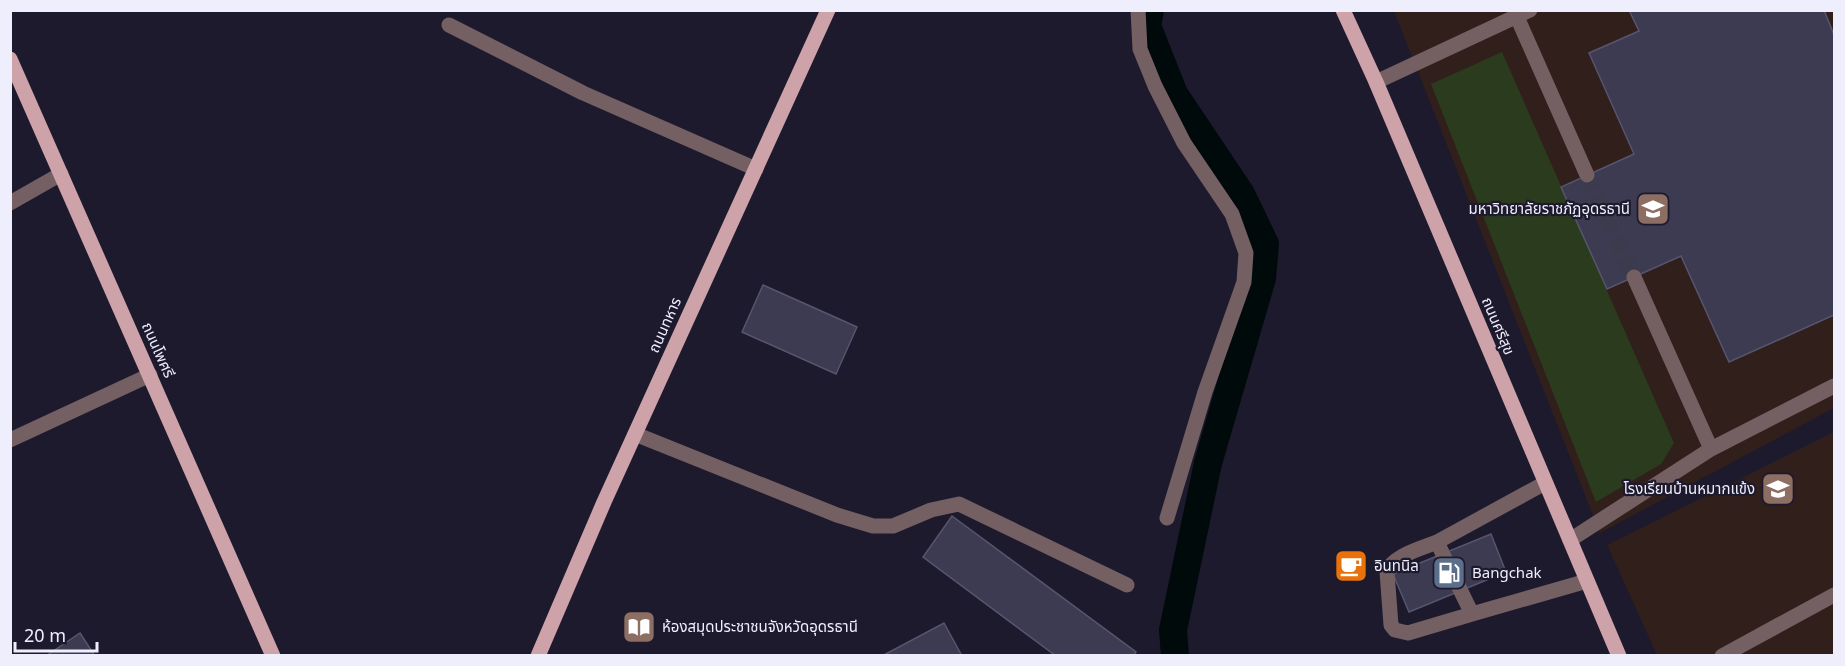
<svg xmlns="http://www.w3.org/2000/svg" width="1845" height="666" font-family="'Noto Sans','Noto Sans Thai',sans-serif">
<rect width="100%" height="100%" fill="#1d1a2e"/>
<path fill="#311f1b" d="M 1394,11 L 1834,11 L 1834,408 L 1600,533 Z
M 1834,432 L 1834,655 L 1657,655 L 1607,545 Z"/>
<path fill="#2b3b1e" d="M 1502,52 L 1674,443 L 1661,464 L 1596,502 L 1431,84 Z"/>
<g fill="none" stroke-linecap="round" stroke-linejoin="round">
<path stroke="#000a0a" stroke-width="28" d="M 1150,10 L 1147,26 L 1174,94 L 1241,194 L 1265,244 L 1262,278 L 1208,463 L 1173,630 L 1175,656"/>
</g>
<path fill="#3d3b52" stroke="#57556d" stroke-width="1.5" d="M 1629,10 L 1824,10 L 1834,35 L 1834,315 L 1729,362 L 1681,256 L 1607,289 L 1561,187 L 1634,154 L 1589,53 L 1639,31 Z
M 763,285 L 857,327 L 836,374 L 742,332 Z
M 952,516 L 1136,652 L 1133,656 L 1056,656 L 923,557 Z
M 1491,534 L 1506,572 L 1409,612 L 1393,574 Z
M 944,623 L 962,656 L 882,656 Z
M 80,633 L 95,656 L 46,656 Z"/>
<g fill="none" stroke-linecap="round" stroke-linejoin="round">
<path stroke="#3c3a4d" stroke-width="15" stroke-dasharray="15 8" stroke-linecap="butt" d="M 1587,175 L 1634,277"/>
<path stroke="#745f62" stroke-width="15" d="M 1138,10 L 1140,49 L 1155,86 L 1184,143 L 1232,214 L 1246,253 L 1244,282 L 1205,392 L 1167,518
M 1517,17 L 1587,175
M 449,25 L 583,93 L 756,169
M 1376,82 L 1530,10
M 10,203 L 61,174
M 1634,277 L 1711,449
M 635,434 L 837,515 L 873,526 L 893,526 L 931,510 L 959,504 L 1127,585
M 10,440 L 150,375
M 1545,483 L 1437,542 L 1472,614 L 1587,581
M 1570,540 L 1711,449 L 1834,386
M 1437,542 C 1423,548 1391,556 1387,572 L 1391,625 L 1395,630 L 1408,633 L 1472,614
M 1722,656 L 1834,595"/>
<path stroke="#cea2a9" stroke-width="15" d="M 1343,10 L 1376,82 L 1619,656
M 10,59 L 273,656
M 538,656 L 604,502 L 828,10"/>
</g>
<defs>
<symbol id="university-square" viewBox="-11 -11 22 22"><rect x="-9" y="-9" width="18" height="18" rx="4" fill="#8d6e63" stroke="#1d1a2e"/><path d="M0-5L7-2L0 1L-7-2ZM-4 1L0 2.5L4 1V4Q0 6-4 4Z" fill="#fff"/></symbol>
<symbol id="school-square" viewBox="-11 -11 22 22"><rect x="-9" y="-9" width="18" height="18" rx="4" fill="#8d6e63" stroke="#1d1a2e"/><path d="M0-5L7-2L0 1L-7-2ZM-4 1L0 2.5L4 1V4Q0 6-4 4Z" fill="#fff"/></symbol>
<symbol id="cafe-square" viewBox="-11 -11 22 22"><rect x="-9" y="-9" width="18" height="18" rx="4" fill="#e8710a" stroke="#1d1a2e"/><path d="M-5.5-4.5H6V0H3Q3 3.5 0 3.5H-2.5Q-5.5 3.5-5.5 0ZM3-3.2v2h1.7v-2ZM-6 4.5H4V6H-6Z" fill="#fff"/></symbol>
<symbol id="fuel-square" viewBox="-11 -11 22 22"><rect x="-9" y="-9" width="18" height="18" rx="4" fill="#5c6f8a" stroke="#1d1a2e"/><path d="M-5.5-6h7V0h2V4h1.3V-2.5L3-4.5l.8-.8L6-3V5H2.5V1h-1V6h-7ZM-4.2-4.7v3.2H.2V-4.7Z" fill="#fff"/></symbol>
<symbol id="library-square" viewBox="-11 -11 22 22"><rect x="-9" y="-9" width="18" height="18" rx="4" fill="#8d6e63" stroke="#1d1a2e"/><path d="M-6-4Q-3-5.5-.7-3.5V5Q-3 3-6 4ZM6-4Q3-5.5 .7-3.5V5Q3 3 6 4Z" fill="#fff"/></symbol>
</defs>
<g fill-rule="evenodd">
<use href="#university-square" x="1634" y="190" width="38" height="38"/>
<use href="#school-square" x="1759" y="470" width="38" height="38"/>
<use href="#cafe-square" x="1332" y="547" width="38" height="38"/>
<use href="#fuel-square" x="1430" y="554" width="38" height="38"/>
<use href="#library-square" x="620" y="608" width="38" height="38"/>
</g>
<g text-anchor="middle" stroke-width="4.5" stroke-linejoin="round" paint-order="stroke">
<g font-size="15" fill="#efeefc" stroke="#1d1a2e" text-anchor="start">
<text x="1630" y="214" text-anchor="end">มหาวิทยาลัยราชภัฏอุดรธานี</text>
<text x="1755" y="494" text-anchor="end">โรงเรียนบ้านหมากแข้ง</text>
<text x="1374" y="571">อินทนิล</text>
<text x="1472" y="578">Bangchak</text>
<text x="662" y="632">ห้องสมุดประชาชนจังหวัดอุดรธานี</text>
</g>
<g font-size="15" fill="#efeefc" stroke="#1d1a2e">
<text transform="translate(665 325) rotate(-66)" y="5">ถนนทหาร</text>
<text transform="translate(1498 326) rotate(67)" y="5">ถนนศรีสุข</text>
<text transform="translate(158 350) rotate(66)" y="5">ถนนโพศรี</text>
</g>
</g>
<rect width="1845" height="666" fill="none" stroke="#efeefc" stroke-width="24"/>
<path d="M15 642v9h82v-9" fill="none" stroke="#efeefc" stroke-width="3"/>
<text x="24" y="642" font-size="18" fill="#efeefc" stroke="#1d1a2e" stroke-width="4.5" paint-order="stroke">20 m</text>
</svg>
